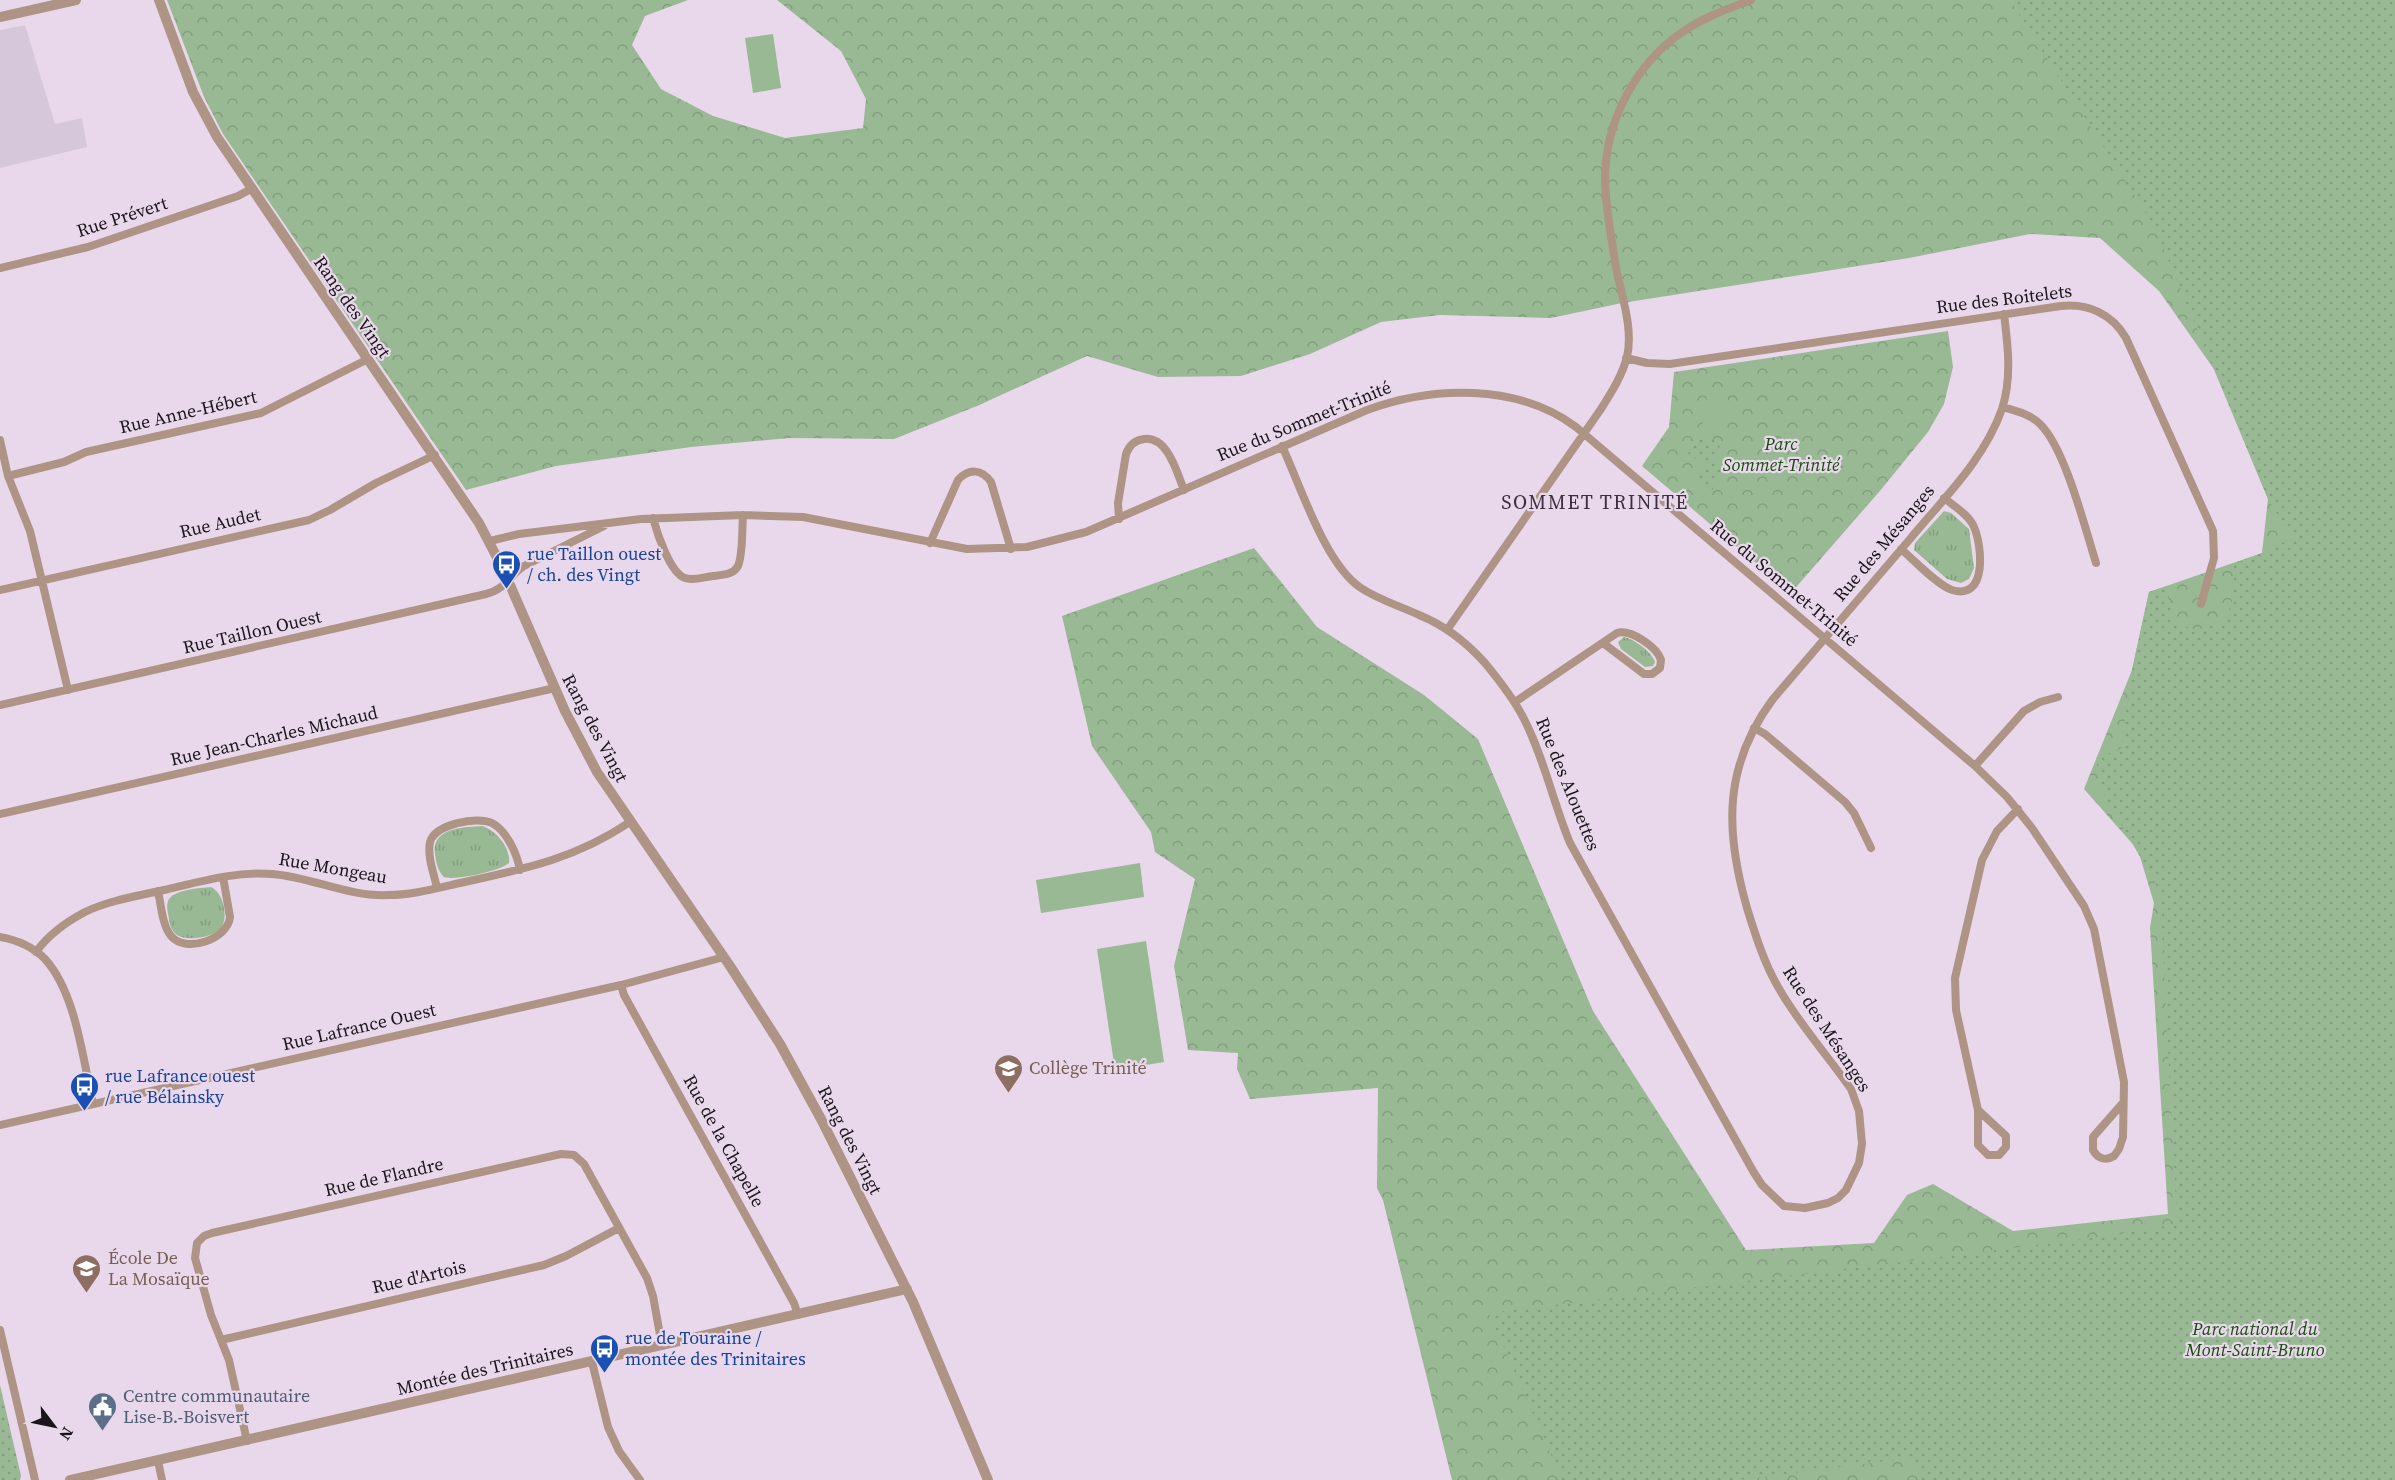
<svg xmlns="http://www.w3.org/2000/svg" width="2395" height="1480" font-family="'Source Serif 4',serif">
<defs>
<pattern id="grass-tufts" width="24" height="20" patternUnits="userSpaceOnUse" patternTransform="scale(1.5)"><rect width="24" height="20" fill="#98b993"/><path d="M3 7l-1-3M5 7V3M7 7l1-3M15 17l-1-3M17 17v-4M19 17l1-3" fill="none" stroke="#829e7e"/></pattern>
<pattern id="forest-crowns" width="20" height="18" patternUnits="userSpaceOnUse" patternTransform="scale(1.5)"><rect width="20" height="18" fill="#98b993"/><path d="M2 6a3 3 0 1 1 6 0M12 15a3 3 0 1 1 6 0" fill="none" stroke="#829e7e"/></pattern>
<pattern id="park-dots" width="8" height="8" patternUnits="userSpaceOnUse" patternTransform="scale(1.5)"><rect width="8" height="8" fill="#98b993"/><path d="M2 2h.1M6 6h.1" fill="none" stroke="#829e7e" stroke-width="1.8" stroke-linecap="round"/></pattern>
</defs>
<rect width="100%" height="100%" fill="#e9d8eb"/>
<path fill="#d6c8da" d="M 25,25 L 55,124 L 82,118 L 87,147 L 0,168 L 0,30 Z"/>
<path fill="url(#grass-tufts)" d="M 1944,511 L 1951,513 L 1969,529 L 1974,568 L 1969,579 L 1961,583 L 1947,579 L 1914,550 L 1915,543 Z
M 1624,637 C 1634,639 1652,652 1655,662 L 1653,666 L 1645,667 L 1621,649 L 1618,642 Z
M 482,826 C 496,830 511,848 509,863 C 500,871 455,881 444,877 C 438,871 436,863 435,854 C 431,828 463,827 482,826 Z
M 211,887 C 223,892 229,917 221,928 C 213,937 188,942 177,935 C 172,931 170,926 169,919 C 168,914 166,906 168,901 C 173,889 201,888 211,887 Z"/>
<path fill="url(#forest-crowns)" d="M 167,0 L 688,0 L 645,16 L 632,45 L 661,89 L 713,116 L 785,138 L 863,128 L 866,99 L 841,51 L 777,0 L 2395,0 L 2395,1480 L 1452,1480 L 1383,1200 L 1377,1188 L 1378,1088 L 1250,1099 L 1237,1069 L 1238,1053 L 1188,1050 L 1174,966 L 1195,879 L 1155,852 L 1151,832 L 1092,746 L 1062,616 L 1254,548 L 1317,627 L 1424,695 L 1478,739 L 1593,1011 L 1746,1250 L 1874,1243 L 1907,1195 L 1933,1184 L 2013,1231 L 2168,1214 L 2150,928 L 2154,903 L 2138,850 L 2084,789 L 2132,670 L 2149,592 L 2262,553 L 2268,499 L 2216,372 L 2159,291 L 2100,238 L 2030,234 L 1909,258 L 1622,303 L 1551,318 L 1440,315 L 1381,322 L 1310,354 L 1241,376 L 1158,377 L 1087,356 L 977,406 L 894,439 L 790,438 L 691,447 L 556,466 L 466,490 L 223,134 L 204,97 Z
M 1948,331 L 1953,367 L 1944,404 L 1928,432 L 1879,492 L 1791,593 L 1642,466 L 1669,427 L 1674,372 Z"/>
<path fill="url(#park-dots)" d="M 2010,0 L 2395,0 L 2395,1480 L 1922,1480 L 1910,1458 L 1739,1480 L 1562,1480 L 1489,1313 L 2100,1237 L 2177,1224 L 2160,891 L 2100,788 L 2096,758 L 2121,749 L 2132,670 L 2149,592 L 2167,586 C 2169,594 2169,605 2172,613 C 2184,638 2218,631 2229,610 C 2235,597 2233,579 2234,564 L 2262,553 L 2292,538 L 2268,499 L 2154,226 Z
M 1700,435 L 1722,443 L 1713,457 L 1727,469 L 1710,493 L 1696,481 L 1707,464 L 1687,455 Z
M 0,1385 L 21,1476 L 20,1480 L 0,1480 Z"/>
<path fill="#98b993" d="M 773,34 L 781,88 L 753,93 L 745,38 Z
M 1707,396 L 1728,398 L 1721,433 L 1701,433 Z
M 1140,863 L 1144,897 L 1041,913 L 1036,880 Z
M 1146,941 L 1164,1062 L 1115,1070 L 1097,949 Z"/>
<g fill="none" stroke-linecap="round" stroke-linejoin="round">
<path stroke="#ae9485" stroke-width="8" d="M 0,268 L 88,247 L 238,196 L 251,189
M 1626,358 L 1647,363 L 1670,364 L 2061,306 C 2088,303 2112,314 2126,338 L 2213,531 L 2214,558 L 2201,604
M 2003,407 C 2016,411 2030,414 2040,424 C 2065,448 2085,528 2096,563
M 0,440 L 8,476 L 30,531 L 68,690
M 1282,446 C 1301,487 1325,564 1361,588 C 1379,600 1400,606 1419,615 C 1444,625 1467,643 1485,663 C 1499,680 1514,699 1524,719 C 1544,758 1553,802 1570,843 L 1753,1171 L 1762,1185 L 1784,1206 L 1805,1208 L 1828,1203 L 1838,1198 L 1846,1190 L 1859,1163 L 1862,1144 L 1859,1111 L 1851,1089 C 1828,1056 1801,1026 1781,992 C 1765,966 1756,937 1747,908 C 1725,831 1723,766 1773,699 C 1819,646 1864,592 1910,539 C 1944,498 1984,460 2002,409 C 2012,378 2008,346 2004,314
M 8,476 L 64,462 L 86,452 L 261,413 L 368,359
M 653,518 C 657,533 670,573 685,578 C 693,581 704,577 713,576 C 722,575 733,575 738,566 C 743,555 742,528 743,515
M 1119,519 L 1118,503 L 1126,454 C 1129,446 1135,440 1144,439 C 1168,436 1177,473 1184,490
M 490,541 L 519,534 L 641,519 L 743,515 L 803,517 L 967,549 L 1027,547 L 1086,532 L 1367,410 C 1432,386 1517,383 1576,427 L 1975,766 L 2007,797 L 2032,828 L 2084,906 L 2094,929 L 2124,1082 L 2123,1137 L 2119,1149 L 2114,1156 C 2106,1161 2098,1159 2093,1150 L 2093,1137 L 2122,1104
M 930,543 L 958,480 C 969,468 982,469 991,482 L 1011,549
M 1901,549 C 1914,560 1937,585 1952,590 C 1988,601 1982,545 1974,527 C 1969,515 1954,506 1944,498
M 0,590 L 309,520 L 330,510 L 376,483 L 435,455
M 1447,630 L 1601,409 C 1611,393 1622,376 1627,357 C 1634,327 1620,292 1615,262 C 1611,234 1605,206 1605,177 C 1606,121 1635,65 1681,33 C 1702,18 1727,9 1751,0
M 1515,702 L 1617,633 C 1631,629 1657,647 1661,660 L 1660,668 L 1652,674 L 1644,674 L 1603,643
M 0,705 L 486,594 C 506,589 509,576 524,566 L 604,526
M 1754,728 L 1765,734 L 1845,802 L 1854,813 L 1871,848
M 1975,766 L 2024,711 L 2040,702 L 2058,697
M 0,814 L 555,688
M 437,888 C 434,874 427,856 430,842 C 435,824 477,816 492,823 C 507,831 517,854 520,870
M 158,891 C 161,904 162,925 171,936 C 186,954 228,939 230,917 L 223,877
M 0,937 C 17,940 33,947 45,959 C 76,993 83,1060 93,1104
M 36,952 C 49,934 66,922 85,912 C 110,900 138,896 164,890 C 199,882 236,871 272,874 C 311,877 349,897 388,895 C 413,895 437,888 460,883 C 524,869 575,859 630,822
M 621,985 L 624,995 L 794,1303 L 798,1315
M 1978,1110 L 2006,1136 L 2006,1147 L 1999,1155 L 1988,1155 L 1978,1145 L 1978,1110 L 1956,1010 L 1955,978 L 1982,860 L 1997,831 L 2018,809
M 0,1125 L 621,985 L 724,957
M 0,1330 L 35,1480
M 221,1340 L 544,1265 L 566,1256 L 619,1228
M 592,1362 L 608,1427 L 619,1451 L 640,1480
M 247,1441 L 229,1360 L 211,1315 L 195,1258 L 197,1243 L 204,1236 L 212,1233 L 561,1154 L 574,1155 L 584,1164 L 647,1278 L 653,1296 L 662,1346
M 158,1461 L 162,1480"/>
<path stroke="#ae9485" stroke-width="10" d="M 159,0 L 193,92 L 217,137 L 479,523 L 503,569 L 565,711 L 597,772 L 730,966 L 780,1044 L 821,1119 L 913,1302 L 988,1480
M 0,17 L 76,0
M 70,1480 L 907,1289"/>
</g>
<defs>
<symbol id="bus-pin" viewBox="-11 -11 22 30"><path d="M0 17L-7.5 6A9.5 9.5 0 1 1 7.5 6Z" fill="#1a4fb4" stroke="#e9d8eb"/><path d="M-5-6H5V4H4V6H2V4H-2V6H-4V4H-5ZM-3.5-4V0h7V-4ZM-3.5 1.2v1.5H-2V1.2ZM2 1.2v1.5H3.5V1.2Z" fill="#fff"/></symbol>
<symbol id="school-pin" viewBox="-11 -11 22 30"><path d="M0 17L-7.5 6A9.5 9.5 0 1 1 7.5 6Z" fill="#8d6e63" stroke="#e9d8eb"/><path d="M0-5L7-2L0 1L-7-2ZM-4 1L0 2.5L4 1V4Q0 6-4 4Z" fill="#fff"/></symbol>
<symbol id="civic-pin" viewBox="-11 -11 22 30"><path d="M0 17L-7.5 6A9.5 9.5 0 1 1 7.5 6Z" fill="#5c6f8a" stroke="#e9d8eb"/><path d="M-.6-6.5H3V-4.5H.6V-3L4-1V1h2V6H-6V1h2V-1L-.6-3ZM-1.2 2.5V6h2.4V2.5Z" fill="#fff"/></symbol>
</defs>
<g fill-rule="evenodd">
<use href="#bus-pin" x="490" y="548" width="33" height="45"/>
<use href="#school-pin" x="992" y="1052" width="33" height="45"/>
<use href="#bus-pin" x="68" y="1070" width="33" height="45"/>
<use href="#school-pin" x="70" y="1252" width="33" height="45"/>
<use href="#bus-pin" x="588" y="1332" width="33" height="45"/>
<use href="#civic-pin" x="86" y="1390" width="33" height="45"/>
</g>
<g text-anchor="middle" stroke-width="4.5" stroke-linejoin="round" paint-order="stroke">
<g font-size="18" fill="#1a141b" stroke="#e9d8eb">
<text transform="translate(122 217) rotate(-18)" y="6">Rue Prévert</text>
<text transform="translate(2004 299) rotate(-7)" y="6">Rue des Roitelets</text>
<text transform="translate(352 307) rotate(55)" y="6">Rang des Vingt</text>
<text transform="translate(188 412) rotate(-13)" y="6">Rue Anne-Hébert</text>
<text transform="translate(1304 421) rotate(-22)" y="6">Rue du Sommet-Trinité</text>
<text transform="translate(220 523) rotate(-13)" y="6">Rue Audet</text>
<text transform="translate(1884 543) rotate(-50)" y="6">Rue des Mésanges</text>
<text transform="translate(1784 583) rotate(40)" y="6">Rue du Sommet-Trinité</text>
<text transform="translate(252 632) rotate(-13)" y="6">Rue Taillon Ouest</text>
<text transform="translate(595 728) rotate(62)" y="6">Rang des Vingt</text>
<text transform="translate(274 736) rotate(-13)" y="6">Rue Jean-Charles Michaud</text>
<text transform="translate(1568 784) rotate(68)" y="6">Rue des Alouettes</text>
<text transform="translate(333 868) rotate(10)" y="6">Rue Mongeau</text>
<text transform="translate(359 1027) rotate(-13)" y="6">Rue Lafrance Ouest</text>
<text transform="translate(1827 1029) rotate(57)" y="6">Rue des Mésanges</text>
<text transform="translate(850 1140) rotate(63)" y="6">Rang des Vingt</text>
<text transform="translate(724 1141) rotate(61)" y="6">Rue de la Chapelle</text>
<text transform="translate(384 1177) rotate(-13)" y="6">Rue de Flandre</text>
<text transform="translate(419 1277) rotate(-13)" y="6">Rue d'Artois</text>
<text transform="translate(485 1369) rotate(-13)" y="6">Montée des Trinitaires</text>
</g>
<g font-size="18" font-style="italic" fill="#144e0a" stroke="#e9d8eb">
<text x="1781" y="450">Parc<tspan x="1781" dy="21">Sommet-Trinité</tspan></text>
<text x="2255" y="1335">Parc national du<tspan x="2255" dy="21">Mont-Saint-Bruno</tspan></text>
</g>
<g font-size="18" fill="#164399" stroke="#e9d8eb" text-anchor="start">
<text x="527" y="560">rue Taillon ouest<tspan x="527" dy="21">/ ch. des Vingt</tspan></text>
<text x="105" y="1082">rue Lafrance ouest<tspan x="105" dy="21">/ rue Bélainsky</tspan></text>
<text x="625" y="1344">rue de Touraine /<tspan x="625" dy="21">montée des Trinitaires</tspan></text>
</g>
<g font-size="18" fill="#785e54" stroke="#e9d8eb" text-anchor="start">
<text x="1029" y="1074">Collège Trinité</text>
<text x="108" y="1264">École De<tspan x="108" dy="21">La Mosaïque</tspan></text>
</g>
<g font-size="18" fill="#4e5e75" stroke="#e9d8eb" text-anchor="start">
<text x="123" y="1402">Centre communautaire<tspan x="123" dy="21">Lise-B.-Boisvert</tspan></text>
</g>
<g font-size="20" letter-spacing="1.5" fill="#3c2f3e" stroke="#e9d8eb">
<text x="1595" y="509">SOMMET TRINITÉ</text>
</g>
</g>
<g transform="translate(54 1426) rotate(122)" stroke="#e9d8eb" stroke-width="4.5" paint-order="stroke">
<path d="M0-4.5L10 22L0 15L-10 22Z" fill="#1a141b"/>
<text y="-9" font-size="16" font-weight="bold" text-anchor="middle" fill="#1a141b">N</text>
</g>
</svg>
